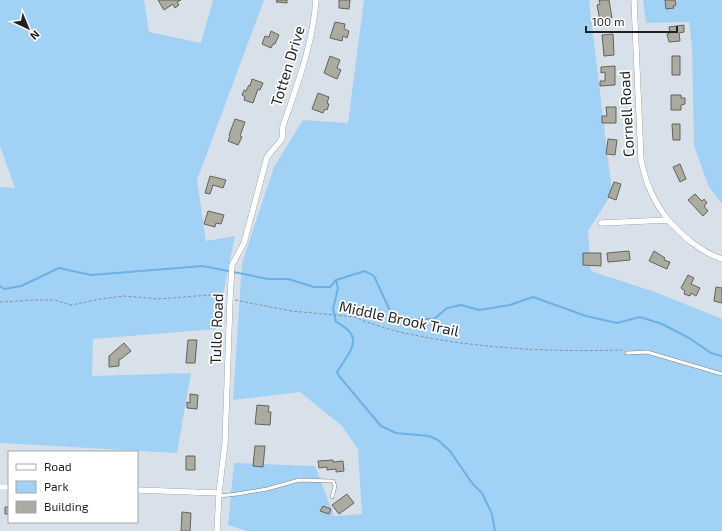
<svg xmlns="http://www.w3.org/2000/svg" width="722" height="531" font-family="'Exo 2',sans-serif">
<rect width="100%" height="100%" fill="#d8e1e9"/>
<path fill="#a2d1f6" d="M 0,0 L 144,0 L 149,32 L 201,43 L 213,0 L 264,0 L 197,180 L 206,241 L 235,236 L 216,329 L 93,339 L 92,376 L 191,373 L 177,453 L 0,443 L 0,187 L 15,188 L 0,146 Z
M 364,0 L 589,0 L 612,193 L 588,231 L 591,271 L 655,292 L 722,319 L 722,531 L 247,531 L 228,525 L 234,463 L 315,466 L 334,516 L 362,514 L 358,449 L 342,426 L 300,392 L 233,400 L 242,263 L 274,167 L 303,120 L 348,123 Z
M 643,0 L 722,0 L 722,204 L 709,187 L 694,146 L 692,47 L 689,22 L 646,23 Z"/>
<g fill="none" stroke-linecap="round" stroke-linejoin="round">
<path stroke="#6bb1e7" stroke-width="2" d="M 336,280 L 338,288 L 333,309 L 336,322 C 366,337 350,351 337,372 L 339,376 L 381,426 L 396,433 L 429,436 L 438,440 L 450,451 L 472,483 L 482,493 L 492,514 L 495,531
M 0,286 L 4,289 L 21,286 L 59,268 L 91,275 L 203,266 L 268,279 L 288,279 L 314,287 L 330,287 L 336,280 L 365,271 L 374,276 L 392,315 L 413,319 L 434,319 L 447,308 L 461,305 L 479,310 L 510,305 L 533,297 L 586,316 L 617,323 L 640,317 L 662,324 L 689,338 L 711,353 L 722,356"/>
</g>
<path fill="#ababa1" stroke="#63635a" d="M 158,0 L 181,0 L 177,2 L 179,5 L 175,8 L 173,4 L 164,10 Z
M 277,0 L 287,0 L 287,3 L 276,2 Z
M 339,0 L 350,0 L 349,9 L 339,8 Z
M 599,0 L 609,0 L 612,18 L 600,20 L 597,5 L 600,4 Z
M 665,0 L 675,0 L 676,5 L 673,6 L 674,8 L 666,9 Z
M 335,22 L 345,24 L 344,29 L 349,31 L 347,38 L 343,36 L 342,41 L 330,38 Z
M 684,25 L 684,32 L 679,33 L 680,41 L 669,42 L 667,34 L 670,33 L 669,27 Z
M 271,31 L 279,35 L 275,44 L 273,44 L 271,48 L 262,44 L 265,36 L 269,37 Z
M 613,34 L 614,55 L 604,56 L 602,35 Z
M 330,56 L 340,60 L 337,68 L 341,70 L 337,79 L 324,73 Z
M 672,56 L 680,56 L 680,75 L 672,75 Z
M 615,66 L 615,85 L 600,86 L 600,81 L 605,81 L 605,72 L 601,73 L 601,67 Z
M 252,79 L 263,83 L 260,90 L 258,89 L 253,103 L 244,100 L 245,97 L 242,95 L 244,90 L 246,91 L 249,85 L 250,86 Z
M 318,93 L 329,97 L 327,103 L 329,104 L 327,110 L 325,109 L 323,113 L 312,109 Z
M 671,95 L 681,95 L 681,98 L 685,98 L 685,104 L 681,105 L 681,110 L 671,110 Z
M 606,107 L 616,107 L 616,123 L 602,123 L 602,116 L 607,116 Z
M 235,119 L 245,122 L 240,136 L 242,137 L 238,145 L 228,141 L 230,136 L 229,135 Z
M 672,124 L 680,124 L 680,140 L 673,140 Z
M 608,139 L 617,140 L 615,155 L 606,154 Z
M 680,164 L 686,179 L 680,182 L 673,167 Z
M 210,176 L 226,180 L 223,188 L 213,185 L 210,194 L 205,193 Z
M 614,182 L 621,184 L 616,200 L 608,197 Z
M 695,194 L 702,201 L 704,199 L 707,203 L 704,206 L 708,211 L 703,216 L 688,200 Z
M 208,211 L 224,215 L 221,224 L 216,223 L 215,227 L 204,224 Z
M 629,251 L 630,260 L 608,262 L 607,253 Z
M 654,251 L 665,258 L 664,260 L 670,262 L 667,269 L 649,261 Z
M 583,253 L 601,253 L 601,266 L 583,265 Z
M 688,275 L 694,278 L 691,284 L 700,288 L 696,296 L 691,293 L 690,296 L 684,294 L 685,291 L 681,288 Z
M 716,287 L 722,288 L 722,303 L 714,301 Z
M 188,340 L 197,340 L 195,363 L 186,363 Z
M 124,343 L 131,351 L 121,359 L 119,359 L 119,366 L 109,367 L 109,356 Z
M 190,394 L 198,395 L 197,409 L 187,408 L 187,402 L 190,403 Z
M 257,405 L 269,406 L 268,412 L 271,412 L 270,425 L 255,424 Z
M 255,446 L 265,446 L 263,467 L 253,466 Z
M 186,456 L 195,456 L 195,470 L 186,470 Z
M 333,460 L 333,462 L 343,461 L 344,471 L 336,472 L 336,469 L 327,470 L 327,467 L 319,468 L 318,461 Z
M 347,494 L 354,503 L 339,514 L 332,505 Z
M 323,506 L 331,509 L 329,514 L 320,511 Z
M 5,507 L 9,507 L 9,514 L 5,514 Z
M 182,512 L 191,513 L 190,531 L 181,531 Z"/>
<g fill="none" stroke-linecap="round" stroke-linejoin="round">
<defs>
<path id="lane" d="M 627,353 L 647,352 L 722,374
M 219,496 L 237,494 L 267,489 L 299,480 L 330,481 L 333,481 L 335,486 L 332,497"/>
<path id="street" d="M 634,0 L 641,160 C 646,184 653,200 668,220
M 601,223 L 668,220 C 684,237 699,251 722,259
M 0,487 L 9,487
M 137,490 L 219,493
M 217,531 L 219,493 L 225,443 L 230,299 L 232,265 L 244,243 L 267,157 L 282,139 L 283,126 C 297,85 313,44 316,0"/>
</defs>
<use href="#lane" stroke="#7b838a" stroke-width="4"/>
<use href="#street" stroke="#7b838a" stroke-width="6"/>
<path stroke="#8a9096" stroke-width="1" stroke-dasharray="3 2" stroke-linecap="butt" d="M 235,300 L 291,311 L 356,317 L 361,320 C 379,326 396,332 414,335 C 482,349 553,352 622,350
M 0,302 L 35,300 L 55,300 L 71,305 L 101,299 L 124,296 L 159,299 L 209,295 L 224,298"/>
<use href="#lane" stroke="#fff" stroke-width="3"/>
<use href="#street" stroke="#fff" stroke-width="5.5"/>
</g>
<g text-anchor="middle" stroke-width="3.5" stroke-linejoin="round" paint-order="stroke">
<g font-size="15" fill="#1f2225" stroke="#fff">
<text transform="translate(288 66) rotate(-73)" y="5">Totten Drive</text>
<text transform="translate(627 114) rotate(-93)" y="5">Cornell Road</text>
<text transform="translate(399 319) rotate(12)" y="5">Middle Brook Trail</text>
<text transform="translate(217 329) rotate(-88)" y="5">Tullo Road</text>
</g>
</g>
<rect x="8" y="451" width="130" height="72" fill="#ffffff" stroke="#a5a7a8"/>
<rect x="16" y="464" width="20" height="6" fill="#ffffff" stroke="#a5a7a8"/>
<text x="44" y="471" font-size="12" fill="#1f2225">Road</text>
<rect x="16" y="481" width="20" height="12" fill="#a2d1f6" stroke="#a5a7a8"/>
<text x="44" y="491" font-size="12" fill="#1f2225">Park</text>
<rect x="16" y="501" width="20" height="12" fill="#ababa1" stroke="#a5a7a8"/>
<text x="44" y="511" font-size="12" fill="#1f2225">Building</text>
<g transform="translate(28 28) rotate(136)" stroke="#ffffff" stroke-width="3" paint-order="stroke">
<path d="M0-3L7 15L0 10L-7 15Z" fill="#1f2225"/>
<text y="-6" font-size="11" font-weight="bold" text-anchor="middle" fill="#1f2225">N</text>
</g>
<path d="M586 26v6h91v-6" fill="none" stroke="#1f2225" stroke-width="2"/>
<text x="592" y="26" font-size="12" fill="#1f2225" stroke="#ffffff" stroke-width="3" paint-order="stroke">100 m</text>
</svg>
